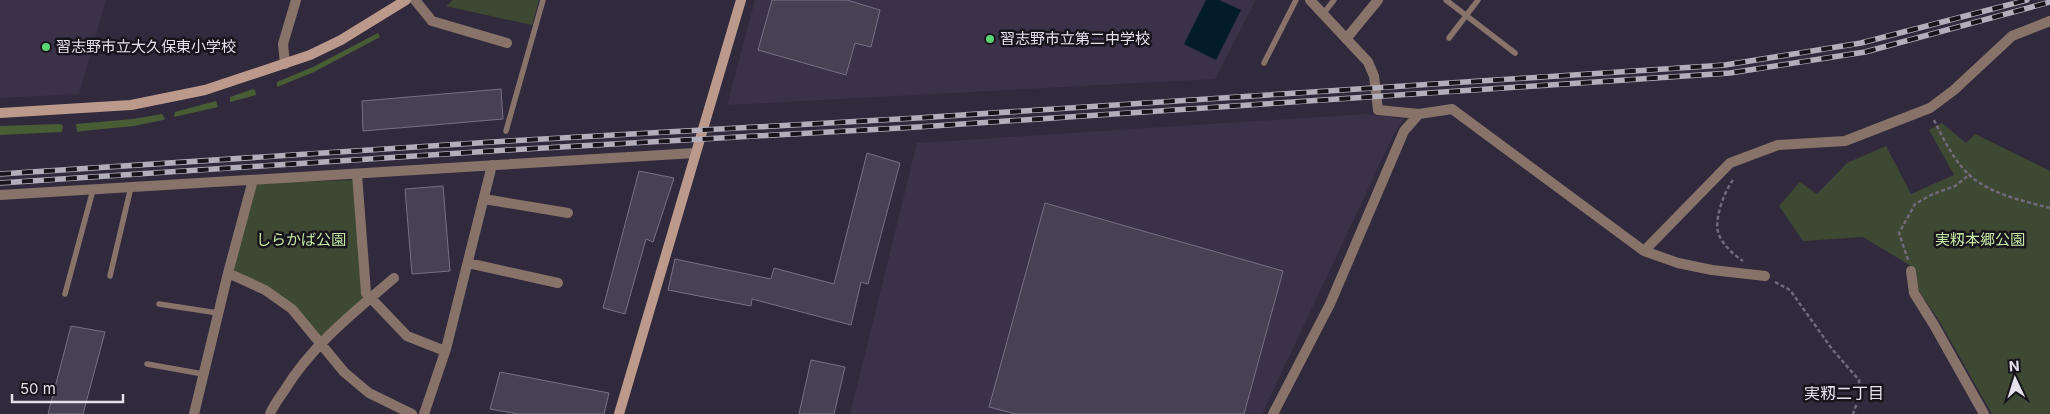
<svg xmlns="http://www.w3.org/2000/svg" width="2050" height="414" font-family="Inter,'Noto Sans JP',sans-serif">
<rect width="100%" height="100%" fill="#312a3c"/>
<path fill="#3b3149" d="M 0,0 L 106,0 L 79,94 L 0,98 Z
M 755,0 L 1256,0 L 1215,79 L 727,105 Z
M 1367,114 L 1405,119 L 1394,134 L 1262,414 L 850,414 L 917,143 Z"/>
<path fill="#3d4932" d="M 453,0 L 539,0 L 532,25 L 446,6 Z
M 1942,123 L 1966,143 L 1975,134 L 2050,171 L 2050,414 L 1992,414 L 1940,322 L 1919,291 L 1916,269 L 1863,237 L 1803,241 L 1779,206 L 1800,182 L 1817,194 L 1847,163 L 1886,146 L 1911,194 L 1954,175 L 1929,130 Z
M 355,180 L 366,298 L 321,340 L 271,290 L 231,273 L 257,183 Z"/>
<path fill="#495d35" d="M 378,33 L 380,37 L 314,72 L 277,87 L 277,82 L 313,67 Z
M 253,89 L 255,90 L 256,95 L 230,102 L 230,97 Z
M 216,101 L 218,107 L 174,117 L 175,112 Z
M 162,114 L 165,119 L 163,120 L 134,126 L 82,131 L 77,132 L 76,124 L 133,119 Z
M 61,124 L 63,126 L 62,132 L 0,135 L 0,126 Z"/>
<path fill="#021d28" d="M 1206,0 L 1219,0 L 1241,10 L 1216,60 L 1184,44 Z"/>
<path fill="#484154" stroke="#787085" d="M 772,0 L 847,0 L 880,10 L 871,47 L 855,43 L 846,75 L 758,50 Z
M 501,89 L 503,119 L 363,131 L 362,101 Z
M 867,153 L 900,163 L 868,284 L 861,282 L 851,325 L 752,299 L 751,306 L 668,290 L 675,259 L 771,279 L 774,268 L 834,284 Z
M 639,171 L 674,178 L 653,242 L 646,239 L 625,314 L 603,308 Z
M 443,186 L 450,271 L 412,274 L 405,189 Z
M 1045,203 L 1283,271 L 1244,414 L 1016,414 L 989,407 Z
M 71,326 L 105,332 L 83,414 L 48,414 Z
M 811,360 L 845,367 L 834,414 L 799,414 Z
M 500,372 L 609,393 L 604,414 L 518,414 L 490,409 Z"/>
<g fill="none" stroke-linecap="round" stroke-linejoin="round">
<path stroke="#706a7a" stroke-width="2.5" stroke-dasharray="4 2.5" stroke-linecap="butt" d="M 1934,120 C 1945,142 1958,170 1980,183 C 2000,196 2027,202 2050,208
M 1733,180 C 1724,192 1713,221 1719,235 C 1723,245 1734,255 1743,261
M 1908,260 L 1899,233 L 1915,204 L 1933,194 L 1955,186 L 1970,174
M 1775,282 L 1790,290 L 1832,349 L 1859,380 L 1860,394 L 1853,414"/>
<path stroke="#88736a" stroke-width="5.5" d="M 1446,0 L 1515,53
M 1323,14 L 1334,0
M 1449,38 L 1478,0
M 1264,63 L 1296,0
M 506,131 L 543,0
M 110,276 L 131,187
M 65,294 L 93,190
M 159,304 L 218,313
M 147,364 L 203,374"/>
<path stroke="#88736a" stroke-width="10" d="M 415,0 L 432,21 L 507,43
M 1310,0 L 1368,62 L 1374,76 L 1378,110 L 1419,114 L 1452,109 L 1644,251 L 1678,263 L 1712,270 L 1765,276
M 1346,39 L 1378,0
M 285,64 L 283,44 L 296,0
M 357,174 L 366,293 L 407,336 L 445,351
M 0,195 L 695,153
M 484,199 L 568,213
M 1644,251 L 1730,163 L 1778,145 L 1845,141 L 1930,108 L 1954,90 L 2012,36 L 2050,21
M 468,263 L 558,283
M 1911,271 L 1914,293 L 1934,325 L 1984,414
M 228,273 L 265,290 L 292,309 L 344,372 L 369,393 L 412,414
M 194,414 L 228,273 L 253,180
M 270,414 C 273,406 279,398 284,391 C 311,346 354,312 394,278
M 424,414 L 446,349 L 492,165
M 1273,414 L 1330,304 L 1404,131 L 1419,114"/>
<path stroke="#bb998b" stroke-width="10" d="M 0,113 L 131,105 L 205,90 L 310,55 L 341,40 L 406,0
M 619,414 L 741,0"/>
<defs>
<path id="rail" d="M 0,174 L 508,141 L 917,118 L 1725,65 L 1861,43 L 2027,0
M 0,183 L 507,150 L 918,127 L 1730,73 L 1865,52 L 2050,2"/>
</defs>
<use href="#rail" stroke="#b3aebb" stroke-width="5.5"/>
<use href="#rail" stroke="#18141c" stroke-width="4" stroke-dasharray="11" stroke-linecap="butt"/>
</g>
<g fill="#58d570" stroke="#18141c" stroke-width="2">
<circle cx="990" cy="39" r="5"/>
<circle cx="46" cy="47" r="5"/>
</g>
<g text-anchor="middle" stroke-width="5" stroke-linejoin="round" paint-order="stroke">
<g font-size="15" fill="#e4e0ec" stroke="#18141c" text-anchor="start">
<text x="1000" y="44">習志野市立第二中学校</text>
<text x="56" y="52">習志野市立大久保東小学校</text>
</g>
<g font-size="15" fill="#c5e9a5" stroke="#18141c">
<text x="301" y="245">しらかば公園</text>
<text x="1980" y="245">実籾本郷公園</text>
</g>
<g font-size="16" fill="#e4e0ec" stroke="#18141c">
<text x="1844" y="399">実籾二丁目</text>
</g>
</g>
<g transform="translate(2015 379) rotate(356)" stroke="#18141c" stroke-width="4" paint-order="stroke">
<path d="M0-4L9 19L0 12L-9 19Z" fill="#e4e0ec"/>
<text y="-8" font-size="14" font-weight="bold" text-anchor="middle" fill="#e4e0ec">N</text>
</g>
<path d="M12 394v8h111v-8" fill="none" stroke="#e4e0ec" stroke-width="2.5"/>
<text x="20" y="394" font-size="15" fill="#e4e0ec" stroke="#18141c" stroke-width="4" paint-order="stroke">50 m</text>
</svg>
